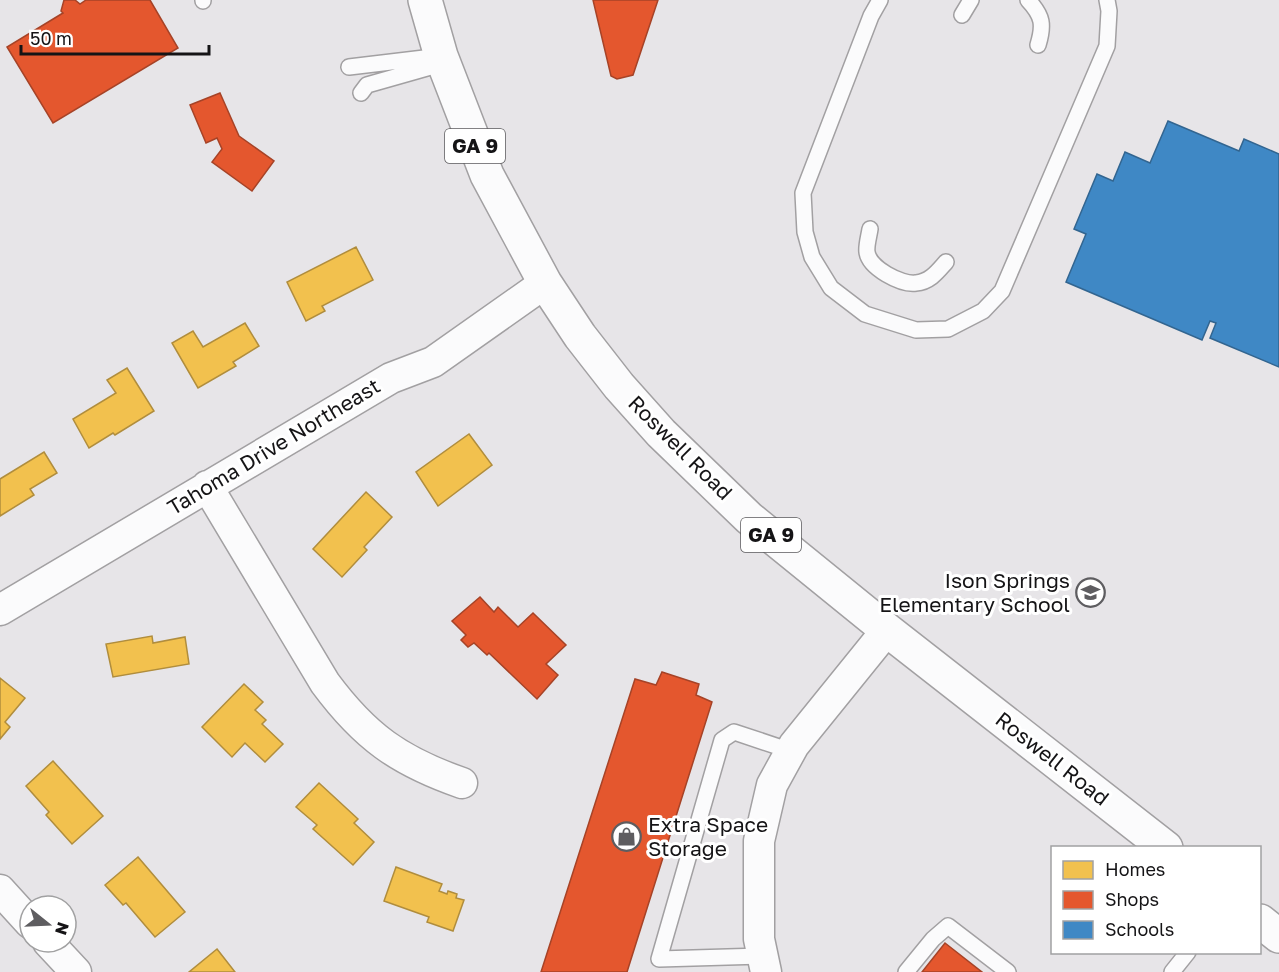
<svg xmlns="http://www.w3.org/2000/svg" width="1279" height="972" font-family="'Golos Text',sans-serif">
<rect width="100%" height="100%" fill="#e7e5e8"/>
<path fill="#f2c14e" stroke="#b08d3d" stroke-width="1.5" d="M 356,247 L 373,280 L 322,306 L 325,311 L 306,321 L 287,282 Z
M 245,323 L 259,346 L 233,362 L 236,366 L 198,388 L 172,343 L 193,331 L 203,347 Z
M 127,368 L 154,411 L 115,435 L 113,433 L 89,448 L 73,419 L 116,393 L 107,380 Z
M 469,434 L 492,465 L 438,506 L 416,472 Z
M 44,452 L 57,473 L 30,489 L 34,495 L 0,516 L 0,479 Z
M 366,492 L 392,517 L 364,547 L 367,550 L 342,577 L 313,549 Z
M 152,636 L 153,643 L 185,637 L 189,664 L 113,677 L 106,644 Z
M 0,678 L 25,698 L 5,722 L 10,727 L 0,739 Z
M 244,684 L 263,702 L 255,710 L 266,720 L 262,724 L 283,744 L 265,762 L 245,743 L 232,757 L 202,727 Z
M 53,761 L 103,816 L 72,844 L 46,815 L 49,812 L 26,786 Z
M 319,783 L 358,819 L 354,823 L 374,842 L 353,865 L 313,829 L 317,825 L 296,807 Z
M 138,857 L 185,912 L 155,937 L 126,903 L 123,905 L 105,885 Z
M 396,867 L 442,884 L 439,891 L 447,894 L 448,891 L 457,894 L 456,898 L 464,900 L 453,931 L 427,922 L 429,917 L 384,901 Z
M 217,949 L 235,972 L 189,972 Z"/>
<path fill="#e4572e" stroke="#a64327" stroke-width="1.5" d="M 64,0 L 75,0 L 80,4 L 86,0 L 150,0 L 178,48 L 53,123 L 7,47 L 63,13 L 61,11 Z
M 593,0 L 658,0 L 633,75 L 617,79 L 611,76 Z
M 220,93 L 239,136 L 274,161 L 252,191 L 212,162 L 222,149 L 217,138 L 206,143 L 190,105 Z
M 480,597 L 494,612 L 498,607 L 518,627 L 533,613 L 566,645 L 546,664 L 558,675 L 537,699 L 489,653 L 487,655 L 474,643 L 468,647 L 461,640 L 466,635 L 452,621 Z
M 662,672 L 699,684 L 696,695 L 712,702 L 627,972 L 541,972 L 635,679 L 656,685 Z
M 945,943 L 982,972 L 922,972 Z"/>
<path fill="#3f88c5" stroke="#326590" stroke-width="1.5" d="M 1168,121 L 1239,151 L 1244,139 L 1279,154 L 1279,367 L 1210,338 L 1216,323 L 1210,321 L 1202,340 L 1066,282 L 1086,234 L 1074,229 L 1097,174 L 1113,181 L 1125,152 L 1150,163 Z"/>
<g fill="none" stroke-linecap="round" stroke-linejoin="round">
<defs>
<path id="lane" d="M 203,0 L 203,1
M 880,0 L 871,16 L 803,193 L 805,232 L 812,257 L 831,288 L 865,314 L 916,330 L 948,329 L 983,311 L 1002,291 L 1107,46 L 1109,11 L 1107,0
M 1028,0 C 1043,16 1044,25 1038,45
M 962,15 L 971,0
M 349,67 L 441,56
M 361,93 L 367,85 L 441,64
M 870,229 C 869,236 866,246 867,252 C 869,268 901,285 916,283 C 930,282 938,271 946,262
M 762,956 L 659,959 L 722,740 L 734,732 L 791,751
M 906,972 L 933,939 L 948,926 L 1008,972
M 1172,972 L 1188,952"/>
<path id="street" d="M 207,486 L 325,683 C 365,737 399,761 462,783
M 0,610 L 391,378 L 433,362 L 545,283
M 0,890 L 30,923
M 48,942 L 76,972
M 766,972 L 759,939 L 759,841 L 772,785 L 794,745 L 887,630"/>
<path id="primary" d="M 425,0 L 441,56 L 487,175 L 545,283 L 580,336 L 619,386 L 661,433 L 749,518 L 887,630 L 1166,848
M 1260,921 L 1279,936"/>
</defs>
<use href="#lane" stroke="#a2a0a2" stroke-width="18"/>
<use href="#street" stroke="#a2a0a2" stroke-width="33"/>
<use href="#primary" stroke="#a2a0a2" stroke-width="36"/>
<use href="#lane" stroke="#fbfbfc" stroke-width="15"/>
<use href="#street" stroke="#fbfbfc" stroke-width="30"/>
<use href="#primary" stroke="#fbfbfc" stroke-width="33"/>
</g>
<defs>
<symbol id="school-ring" viewBox="-11 -11 22 22"><circle r="9.5" fill="#fff" stroke="#5e5d60" stroke-width="1.5"/><path d="M0-5L7-2L0 1L-7-2ZM-4 1L0 2.5L4 1V4Q0 6-4 4Z" fill="#5e5d60"/></symbol>
<symbol id="shop-ring" viewBox="-11 -11 22 22"><circle r="9.5" fill="#fff" stroke="#5e5d60" stroke-width="1.5"/><path d="M-5-2.5h2.3a2.7 3.5 0 0 1 5.4 0H5L5.5 6h-11ZM-1.5-2.5h3a1.5 2.3 0 0 0-3 0Z" fill="#5e5d60"/></symbol>
</defs>
<g fill-rule="evenodd">
<use href="#school-ring" x="1074" y="576" width="33" height="33"/>
<use href="#shop-ring" x="610" y="820" width="33" height="33"/>
</g>
<g text-anchor="middle" stroke-width="6" stroke-linejoin="round" paint-order="stroke">
<g fill="#fff" stroke="#5b5a5c" stroke-width="1.5">
<rect x="445" y="129" width="60" height="34" rx="4.5"/>
<rect x="741" y="518" width="60" height="34" rx="4.5"/>
</g>
<g font-size="20" font-weight="bold" fill="#151416">
<text x="475" y="153">GA 9</text>
<text x="771" y="542">GA 9</text>
</g>
<g font-size="21" fill="#151416" stroke="#fff">
<text transform="translate(274 447) rotate(-31)" y="7">Tahoma Drive Northeast</text>
<text transform="translate(680 448) rotate(45)" y="7">Roswell Road</text>
<text transform="translate(1052 759) rotate(38)" y="7">Roswell Road</text>
</g>
<g font-size="21" fill="#151416" stroke="#fff" text-anchor="end">
<text x="1070" y="588">Ison Springs<tspan x="1070" dy="24">Elementary School</tspan></text>
<text x="648" y="832" text-anchor="start">Extra Space<tspan x="648" dy="24">Storage</tspan></text>
</g>
</g>
<rect x="1051" y="846" width="210" height="108" fill="#ffffff" stroke="#a1a1a2" stroke-width="1.5"/>
<rect x="1063" y="861" width="30" height="18" fill="#f2c14e" stroke="#a1a1a2" stroke-width="1.5"/>
<text x="1105" y="876" font-size="18" fill="#151416">Homes</text>
<rect x="1063" y="891" width="30" height="18" fill="#e4572e" stroke="#a1a1a2" stroke-width="1.5"/>
<text x="1105" y="906" font-size="18" fill="#151416">Shops</text>
<rect x="1063" y="921" width="30" height="18" fill="#3f88c5" stroke="#a1a1a2" stroke-width="1.5"/>
<text x="1105" y="936" font-size="18" fill="#151416">Schools</text>
<g transform="translate(48 924) rotate(108)"><circle r="28" fill="#ffffff" stroke="#a1a1a2" stroke-width="1.5"/>
<path d="M0-4.5L10 22L0 15L-10 22Z" fill="#5e5d60"/>
<text y="-9" font-size="16" font-weight="bold" text-anchor="middle" fill="#151416">N</text>
</g>
<path d="M21 45v9h188v-9" fill="none" stroke="#151416" stroke-width="3"/>
<text x="30" y="45" font-size="18" fill="#151416" stroke="#ffffff" stroke-width="4.5" paint-order="stroke">50 m</text>
</svg>
